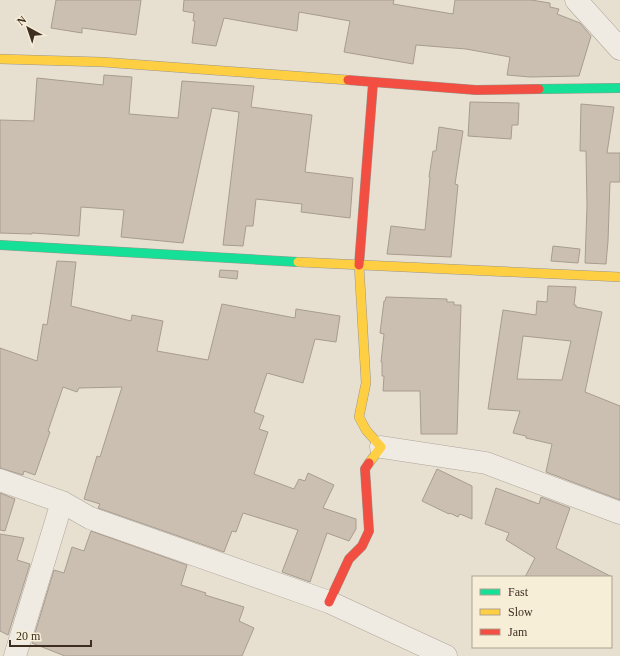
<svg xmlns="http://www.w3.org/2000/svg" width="620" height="656" font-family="'Times New Roman',serif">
<rect width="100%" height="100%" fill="#e7e0d1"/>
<path fill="#cbbfb2" stroke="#a89c90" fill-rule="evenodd" d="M 56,0 L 141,0 L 136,35 L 82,28 L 82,33 L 51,28 Z
M 184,0 L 394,0 L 393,4 L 453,14 L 455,0 L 531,0 L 550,3 L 550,7 L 559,9 L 557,14 L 580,23 L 591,36 L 579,76 L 530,77 L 507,75 L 510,57 L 466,49 L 416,45 L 413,64 L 344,52 L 350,21 L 299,12 L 297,31 L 224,18 L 216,46 L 192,43 L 195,21 L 193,21 L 194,13 L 183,11 Z
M 104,75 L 132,77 L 129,114 L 178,118 L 182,81 L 254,86 L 251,107 L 312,115 L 305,172 L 353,178 L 350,218 L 301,212 L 302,204 L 256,199 L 253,226 L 246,226 L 243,246 L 223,245 L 239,112 L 212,108 L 183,243 L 121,237 L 124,210 L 81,207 L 79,236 L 32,233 L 32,234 L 0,233 L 0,120 L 34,121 L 37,78 L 103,85 Z
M 470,102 L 519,103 L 518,125 L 512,125 L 511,139 L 468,136 Z
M 581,104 L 614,107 L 607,153 L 620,153 L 620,182 L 610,182 L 608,241 L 606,264 L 585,263 L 587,206 L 586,151 L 580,151 Z
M 439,127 L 463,131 L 455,184 L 458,185 L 451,257 L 387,254 L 391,226 L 425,230 L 430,177 L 429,177 L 433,151 L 436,151 Z
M 553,246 L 580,249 L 578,263 L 551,261 Z
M 57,261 L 76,262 L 71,306 L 131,321 L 132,315 L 163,321 L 157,351 L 208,360 L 222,304 L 295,318 L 296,309 L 340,316 L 336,342 L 315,339 L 303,383 L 267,373 L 254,412 L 264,416 L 259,429 L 268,432 L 254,474 L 294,489 L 299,479 L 305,481 L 308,473 L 334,485 L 323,508 L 356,519 L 356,529 L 349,541 L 327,533 L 310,582 L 282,572 L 298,530 L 243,513 L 236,532 L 232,531 L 224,552 L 98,508 L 100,504 L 84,499 L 97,456 L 100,457 L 122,387 L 79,388 L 77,392 L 63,387 L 48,431 L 50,432 L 35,475 L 24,471 L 23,475 L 0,468 L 0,348 L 37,361 L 43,324 L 47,325 Z
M 220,270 L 238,271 L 237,279 L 219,277 Z
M 548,286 L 576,287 L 574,305 L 576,305 L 576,307 L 602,312 L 585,392 L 620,406 L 620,500 L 546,472 L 552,444 L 526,438 L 526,436 L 513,433 L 520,411 L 488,409 L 503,310 L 536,315 L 537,301 L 547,302 ZM 523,336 L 571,341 L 562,380 L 517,379 Z
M 386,297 L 447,299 L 447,302 L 454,302 L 454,305 L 461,305 L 457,434 L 421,434 L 420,391 L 383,391 L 384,376 L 382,376 L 382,362 L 381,362 L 384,334 L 380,333 L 384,301 L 385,301 Z
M 437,469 L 472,486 L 472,519 L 460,514 L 458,517 L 450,513 L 449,514 L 422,501 Z
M 496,488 L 539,504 L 541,497 L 570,508 L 556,548 L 612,577 L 525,577 L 535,558 L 506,540 L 509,533 L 485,524 Z
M 0,493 L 15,499 L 5,531 L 0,530 Z
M 91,531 L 187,565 L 181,585 L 206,593 L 205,595 L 244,607 L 239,621 L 254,628 L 242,656 L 65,656 L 32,643 L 54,570 L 64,573 L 72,547 L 84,551 Z
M 0,534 L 24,538 L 17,560 L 30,564 L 8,635 L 0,631 Z"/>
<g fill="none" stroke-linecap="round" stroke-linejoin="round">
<defs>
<path id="street" d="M 576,0 L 620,49
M 381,447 L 486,463 L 620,513
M 0,480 L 62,502 L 90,518 L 329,602 L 446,656
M 15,656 L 62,502"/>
<path id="fast" d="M 539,89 L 620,88
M 0,245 L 298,262"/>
<path id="slow" d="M 0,59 L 102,62 L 348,80
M 298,262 L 620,277
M 359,265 L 366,383 L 359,417 L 366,430 L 381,447 L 369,463"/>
<path id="jam" d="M 348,80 L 476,90 L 539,89
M 359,265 L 373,83
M 329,602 L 349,559 L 362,546 L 369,531 L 365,469 L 369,463"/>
</defs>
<use href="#street" stroke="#ada599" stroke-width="23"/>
<use href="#fast" stroke="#9c958a" stroke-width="10"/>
<use href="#slow" stroke="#9c958a" stroke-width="10"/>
<use href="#jam" stroke="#9c958a" stroke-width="10"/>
<use href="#street" stroke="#efebe3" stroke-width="22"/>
<use href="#fast" stroke="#16e098" stroke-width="9"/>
<use href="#slow" stroke="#ffcf43" stroke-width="9"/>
<use href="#jam" stroke="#f24e42" stroke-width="9"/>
</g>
<rect x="472" y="576" width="140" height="72" fill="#f7eed8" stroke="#ada18e"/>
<rect x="480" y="589" width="20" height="6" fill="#16e098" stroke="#ada18e"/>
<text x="508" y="596" font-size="12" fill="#3d2e20">Fast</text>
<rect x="480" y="609" width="20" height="6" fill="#ffcf43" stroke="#ada18e"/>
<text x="508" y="616" font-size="12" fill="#3d2e20">Slow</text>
<rect x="480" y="629" width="20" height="6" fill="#f24e42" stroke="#ada18e"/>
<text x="508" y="636" font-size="12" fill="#3d2e20">Jam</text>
<g transform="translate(28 28) rotate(320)" stroke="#f7eed8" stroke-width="3" paint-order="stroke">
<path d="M0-3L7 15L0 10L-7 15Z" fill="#3d2e20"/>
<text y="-6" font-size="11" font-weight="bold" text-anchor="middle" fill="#3d2e20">N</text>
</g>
<path d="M10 640v6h81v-6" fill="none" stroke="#3d2e20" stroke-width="2"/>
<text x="16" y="640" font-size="12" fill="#3d2e20" stroke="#f7eed8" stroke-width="3" paint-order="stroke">20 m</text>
</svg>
